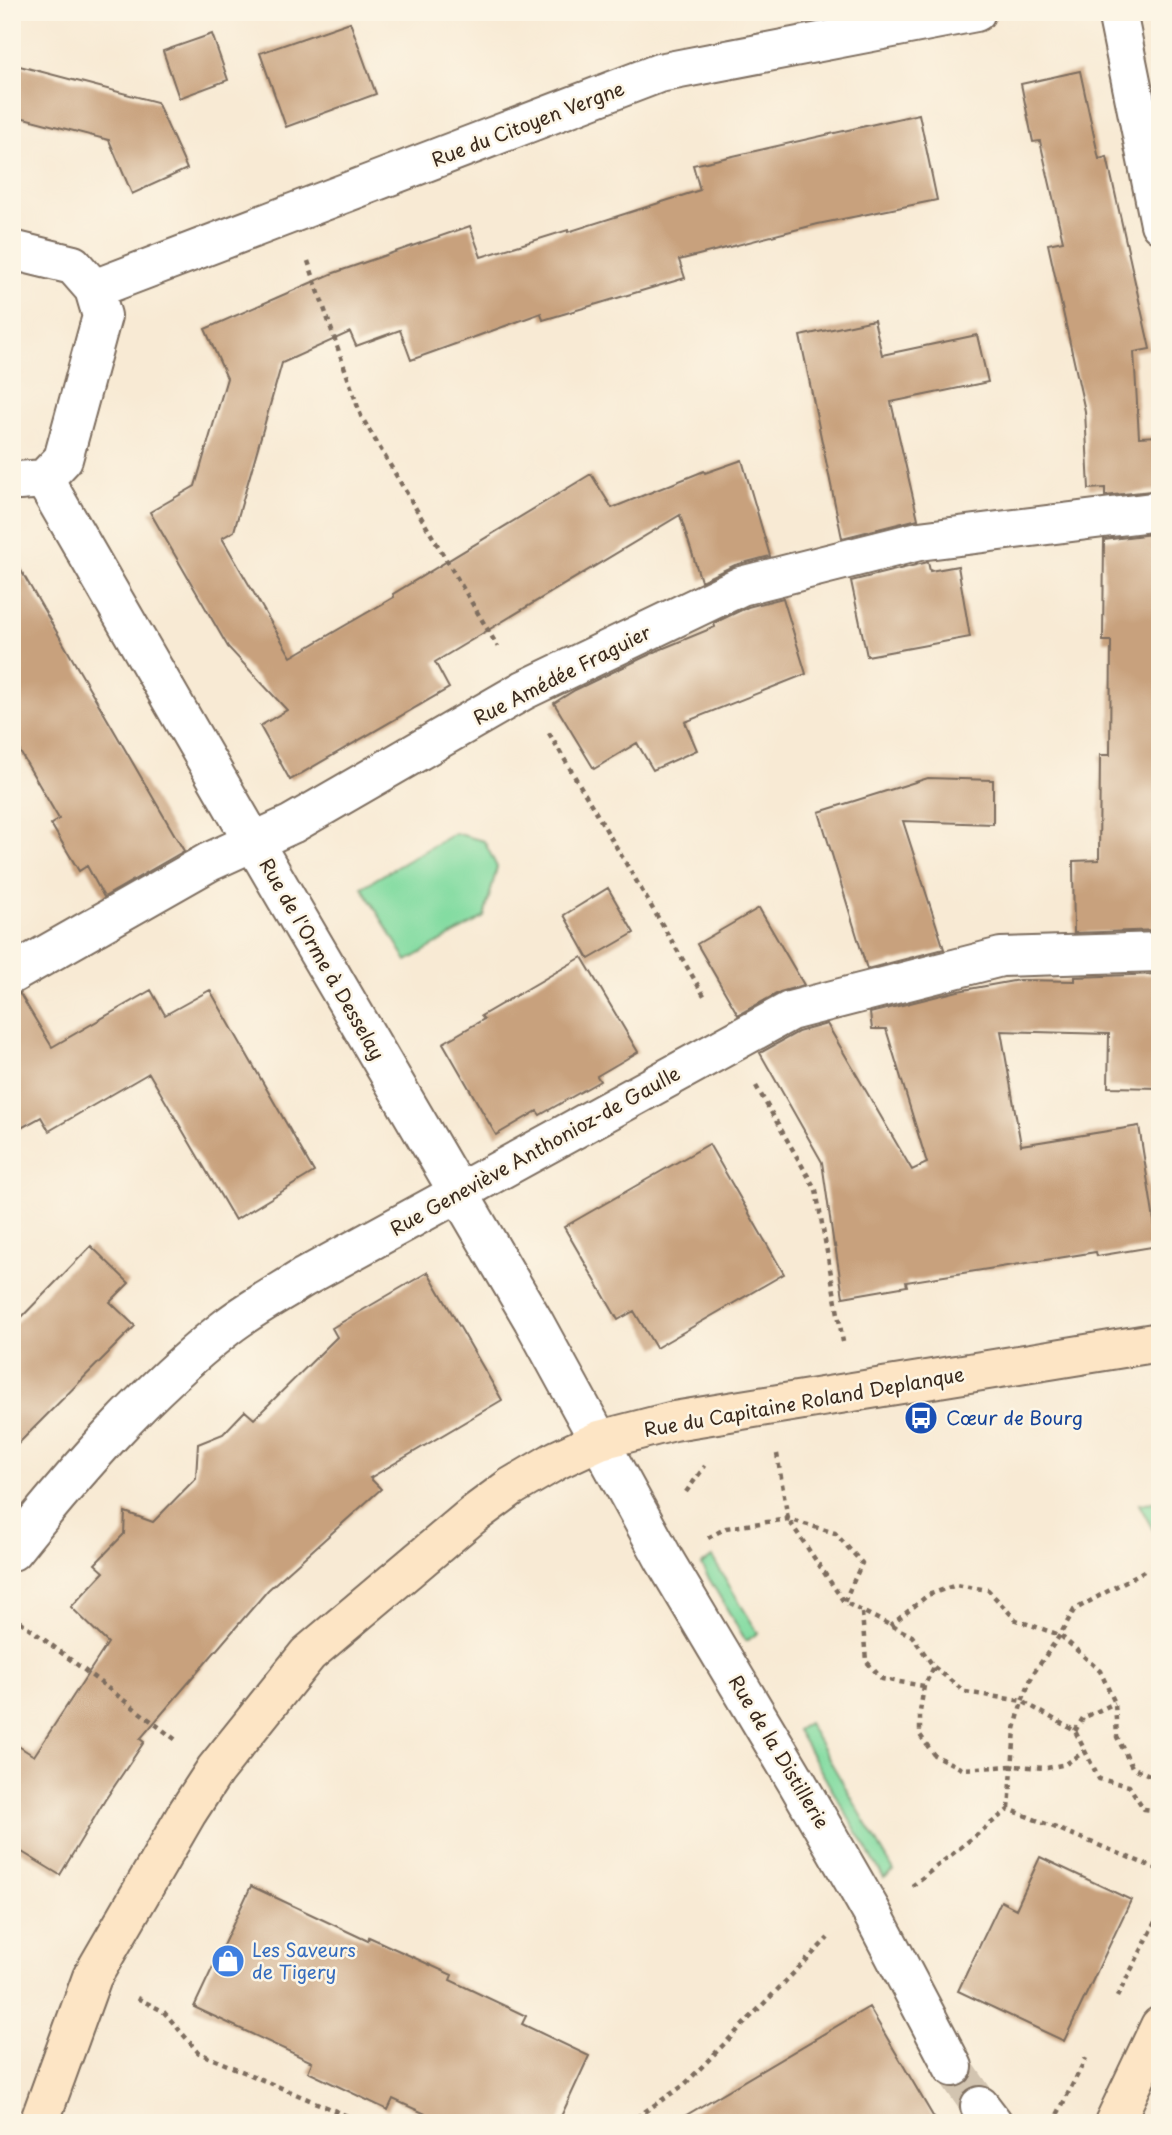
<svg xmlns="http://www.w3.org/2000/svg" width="1172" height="2135" font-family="'Playpen Sans',sans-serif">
<rect width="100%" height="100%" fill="#fcf5e5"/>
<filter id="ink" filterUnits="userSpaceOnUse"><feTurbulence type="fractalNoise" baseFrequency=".0143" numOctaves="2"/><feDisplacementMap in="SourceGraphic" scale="14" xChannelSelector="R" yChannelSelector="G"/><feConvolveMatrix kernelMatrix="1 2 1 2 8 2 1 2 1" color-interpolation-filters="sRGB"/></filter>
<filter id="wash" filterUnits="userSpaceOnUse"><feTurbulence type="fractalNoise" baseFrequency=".00686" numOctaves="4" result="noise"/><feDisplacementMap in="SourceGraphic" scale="28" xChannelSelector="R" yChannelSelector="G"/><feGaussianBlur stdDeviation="1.57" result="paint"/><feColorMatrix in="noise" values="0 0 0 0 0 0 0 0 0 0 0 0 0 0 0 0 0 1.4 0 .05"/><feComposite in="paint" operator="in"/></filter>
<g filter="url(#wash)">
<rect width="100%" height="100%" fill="#f8ead4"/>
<path fill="#84dca2" stroke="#608360" stroke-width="2" d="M 455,833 L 484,841 L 497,867 L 484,917 L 407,961 L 362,887 Z
M 1160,1501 L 1160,1543 L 1139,1504 Z
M 712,1557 L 758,1633 L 746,1641 L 701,1565 Z
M 808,1723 L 894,1871 L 884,1878 L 797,1730 Z"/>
<g id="blocks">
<path fill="#c8a17d" d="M 350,22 L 376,94 L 286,127 L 260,53 Z
M 212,34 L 228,80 L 179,98 L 163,51 Z
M 12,64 L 157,102 L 187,169 L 132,194 L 109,140 L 12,115 Z
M 1080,71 L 1099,159 L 1107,157 L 1150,349 L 1134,352 L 1139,437 L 1160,436 L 1160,490 L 1105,496 L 1105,488 L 1089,489 L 1085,411 L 1048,244 L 1063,241 L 1040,141 L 1033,142 L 1021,84 Z
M 919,114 L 937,200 L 818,224 L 679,260 L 685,278 L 543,320 L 541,313 L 411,360 L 400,330 L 356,346 L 350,332 L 282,363 L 234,531 L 222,538 L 291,657 L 394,597 L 393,594 L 591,474 L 612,508 L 704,471 L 705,473 L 742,460 L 770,556 L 735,565 L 701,581 L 680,515 L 435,662 L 449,688 L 290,780 L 260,726 L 287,710 L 228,647 L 150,512 L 195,486 L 227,378 L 205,329 L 331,274 L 470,226 L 481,257 L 568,230 L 568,232 L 700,190 L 693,165 Z
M 874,320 L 882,355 L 977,335 L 988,382 L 891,402 L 918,519 L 842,538 L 800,336 Z
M 1160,533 L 1160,930 L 1074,933 L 1073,861 L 1099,860 L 1100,755 L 1110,755 L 1111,641 L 1103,641 L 1104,540 Z
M 12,555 L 184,851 L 104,897 L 87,866 L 79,871 L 51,824 L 59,819 L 12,738 Z
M 928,562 L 930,571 L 958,566 L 970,637 L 867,656 L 851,581 Z
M 783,598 L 806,674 L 685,722 L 697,750 L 653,770 L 637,743 L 594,769 L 554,703 L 575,690 L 659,650 L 715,627 L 714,623 L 748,607 Z
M 928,778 L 993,780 L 993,824 L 903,821 L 944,949 L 867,969 L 819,812 Z
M 608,888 L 634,933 L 589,959 L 564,915 Z
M 759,908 L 804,985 L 780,992 L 738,1015 L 697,944 Z
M 582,957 L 638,1052 L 597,1076 L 600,1081 L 540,1115 L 537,1111 L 496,1135 L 443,1043 L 484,1019 L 481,1016 Z
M 1160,974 L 1160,1088 L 1108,1087 L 1109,1034 L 1001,1031 L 1021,1145 L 1139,1126 L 1158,1246 L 1097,1256 L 1096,1252 L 906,1282 L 907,1286 L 843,1297 L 835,1245 L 834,1246 L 822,1162 L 760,1053 L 798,1032 L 827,1024 L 912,1170 L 927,1163 L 886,1029 L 872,1029 L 870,1013 L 958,991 L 1019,980 L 1075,981 L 1075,977 Z
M 151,990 L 165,1015 L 210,990 L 314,1172 L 235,1220 L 149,1073 L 49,1131 L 41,1117 L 12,1133 L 12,996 L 20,994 L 52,1047 Z
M 709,1144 L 784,1274 L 656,1348 L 634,1311 L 618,1320 L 564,1227 Z
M 91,1246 L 129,1283 L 110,1302 L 135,1326 L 12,1450 L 12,1327 Z
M 428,1272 L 502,1400 L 370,1478 L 381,1489 L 268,1590 L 140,1739 L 144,1742 L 105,1800 L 60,1875 L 12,1846 L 12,1742 L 34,1756 L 108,1643 L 71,1607 L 104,1572 L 95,1564 L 124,1534 L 125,1512 L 153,1522 L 196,1478 L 198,1444 L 223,1434 L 245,1411 L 254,1419 L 337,1337 L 332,1328 Z
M 1040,1857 L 1131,1900 L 1064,2041 L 958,1991 L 1001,1901 L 1016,1909 Z
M 251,1886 L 368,1941 L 369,1937 L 452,1975 L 450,1980 L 526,2016 L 522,2024 L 589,2056 L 558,2123 L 445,2123 L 393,2099 L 388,2110 L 308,2072 L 312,2062 L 194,2007 Z
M 869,2007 L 937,2123 L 673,2123 Z"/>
</g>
</g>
<g filter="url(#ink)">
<use href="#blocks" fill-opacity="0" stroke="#7d6d5e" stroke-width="2"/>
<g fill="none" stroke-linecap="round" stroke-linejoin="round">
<path stroke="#d2c4b0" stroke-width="38" stroke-dasharray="38 19" stroke-linecap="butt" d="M 953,2067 L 980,2106"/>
<defs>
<path id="street" d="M 1117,12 L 1160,224
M 12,250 L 73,265 L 94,289 L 102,316 L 63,459 L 44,479 L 19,481 L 12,480
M 94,289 L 659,73 L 976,12
M 44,479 L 254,843 L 533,1320 L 665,1561 L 798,1784 L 871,1911 L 953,2067
M 12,974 L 209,862 L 292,824 L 524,690 L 741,586 L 919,541 L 1160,511
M 12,1551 C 77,1470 145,1391 227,1327 C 250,1309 278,1294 303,1278 L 790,1011 L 1001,957 L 1160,952
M 980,2106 L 993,2123"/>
<path id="secondary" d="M 39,2123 L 92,1977 L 187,1813 L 215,1770 L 308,1654 L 473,1515 L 511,1487 L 557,1460 L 600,1440 L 674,1421 L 1160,1342
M 1114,2123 L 1160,2026"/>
</defs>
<use href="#street" stroke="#7d6d5e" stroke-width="42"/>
<use href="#secondary" stroke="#7d6d5e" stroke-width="42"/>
<path stroke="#7d6d5e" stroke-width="4.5" stroke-dasharray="5 5" stroke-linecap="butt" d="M 308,261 L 361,416 L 498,647
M 549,733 L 706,999
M 756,1086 L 816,1190 L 843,1342
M 777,1454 L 788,1519 L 844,1602 L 912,1636 L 934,1667 L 965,1692 L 1022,1701 L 1075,1731 L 1099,1779 L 1129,1786 L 1144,1809 L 1160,1811
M 686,1492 L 705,1466
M 708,1538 L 726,1528 L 788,1519 L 835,1533 L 862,1563 L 844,1602
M 862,1613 L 866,1661 L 882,1679 L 924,1686 L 934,1667
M 12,1615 L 176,1740
M 890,1626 L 928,1595 L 956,1585 L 988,1590 L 1016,1620 L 1060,1635 L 1100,1671 L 1115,1703 L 1117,1737 L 1132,1767 L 1160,1780
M 924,1686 L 920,1712 L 920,1735 L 934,1755 L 962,1769 L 1012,1766 L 1047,1768 L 1066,1764 L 1085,1751
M 1075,1731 L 1083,1718 L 1115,1703
M 1009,1809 L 1015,1729 L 1022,1701 L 1033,1674 L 1060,1635 L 1074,1610 L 1144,1571
M 912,1886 L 1009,1809 L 1160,1870
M 1117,1997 L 1160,1914
M 137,1998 L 163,2011 L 199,2053 L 364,2123
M 628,2123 L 684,2085 L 828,1938
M 1053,2123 L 1086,2058"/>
<use href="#street" stroke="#fff" stroke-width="38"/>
<use href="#secondary" stroke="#fde5c5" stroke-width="38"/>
</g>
</g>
<defs>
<symbol id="bus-disc" viewBox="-11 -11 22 22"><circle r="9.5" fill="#1a4fb4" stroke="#fcf5e5"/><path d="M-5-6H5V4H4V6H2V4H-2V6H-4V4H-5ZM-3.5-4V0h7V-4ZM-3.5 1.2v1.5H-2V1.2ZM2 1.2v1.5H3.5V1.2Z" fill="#fff"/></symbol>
<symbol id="shop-disc" viewBox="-11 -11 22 22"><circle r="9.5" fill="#3f7fe0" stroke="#fcf5e5"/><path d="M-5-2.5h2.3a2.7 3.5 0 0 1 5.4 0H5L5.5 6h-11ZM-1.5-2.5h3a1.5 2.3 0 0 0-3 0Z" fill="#fff"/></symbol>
</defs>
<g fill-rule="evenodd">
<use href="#bus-disc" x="902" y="1399" width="38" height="38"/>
<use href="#shop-disc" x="209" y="1942" width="38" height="38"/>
</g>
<g text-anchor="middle" stroke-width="5" stroke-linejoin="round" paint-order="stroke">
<g font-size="19" fill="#3b2a1e" stroke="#fcf5e5">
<text transform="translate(528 124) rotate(-21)" y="7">Rue du Citoyen Vergne</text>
<text transform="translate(562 675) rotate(-27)" y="7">Rue Amédée Fraguier</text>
<text transform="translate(322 959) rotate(60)" y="7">Rue de l'Orme à Desselay</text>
<text transform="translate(535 1151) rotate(-29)" y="7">Rue Geneviève Anthonioz-de Gaulle</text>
<text transform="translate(804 1402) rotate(-10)" y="7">Rue du Capitaine Roland Deplanque</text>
<text transform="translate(779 1752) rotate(59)" y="7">Rue de la Distillerie</text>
</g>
<g font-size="19" fill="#164399" stroke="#fcf5e5" text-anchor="start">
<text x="946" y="1425">Cœur de Bourg</text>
</g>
<g font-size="19" fill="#366cbe" stroke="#fcf5e5" text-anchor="start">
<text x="252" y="1957">Les Saveurs<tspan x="252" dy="22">de Tigery</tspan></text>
</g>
</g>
<rect width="1172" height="2135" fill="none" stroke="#fcf5e5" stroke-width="42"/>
</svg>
